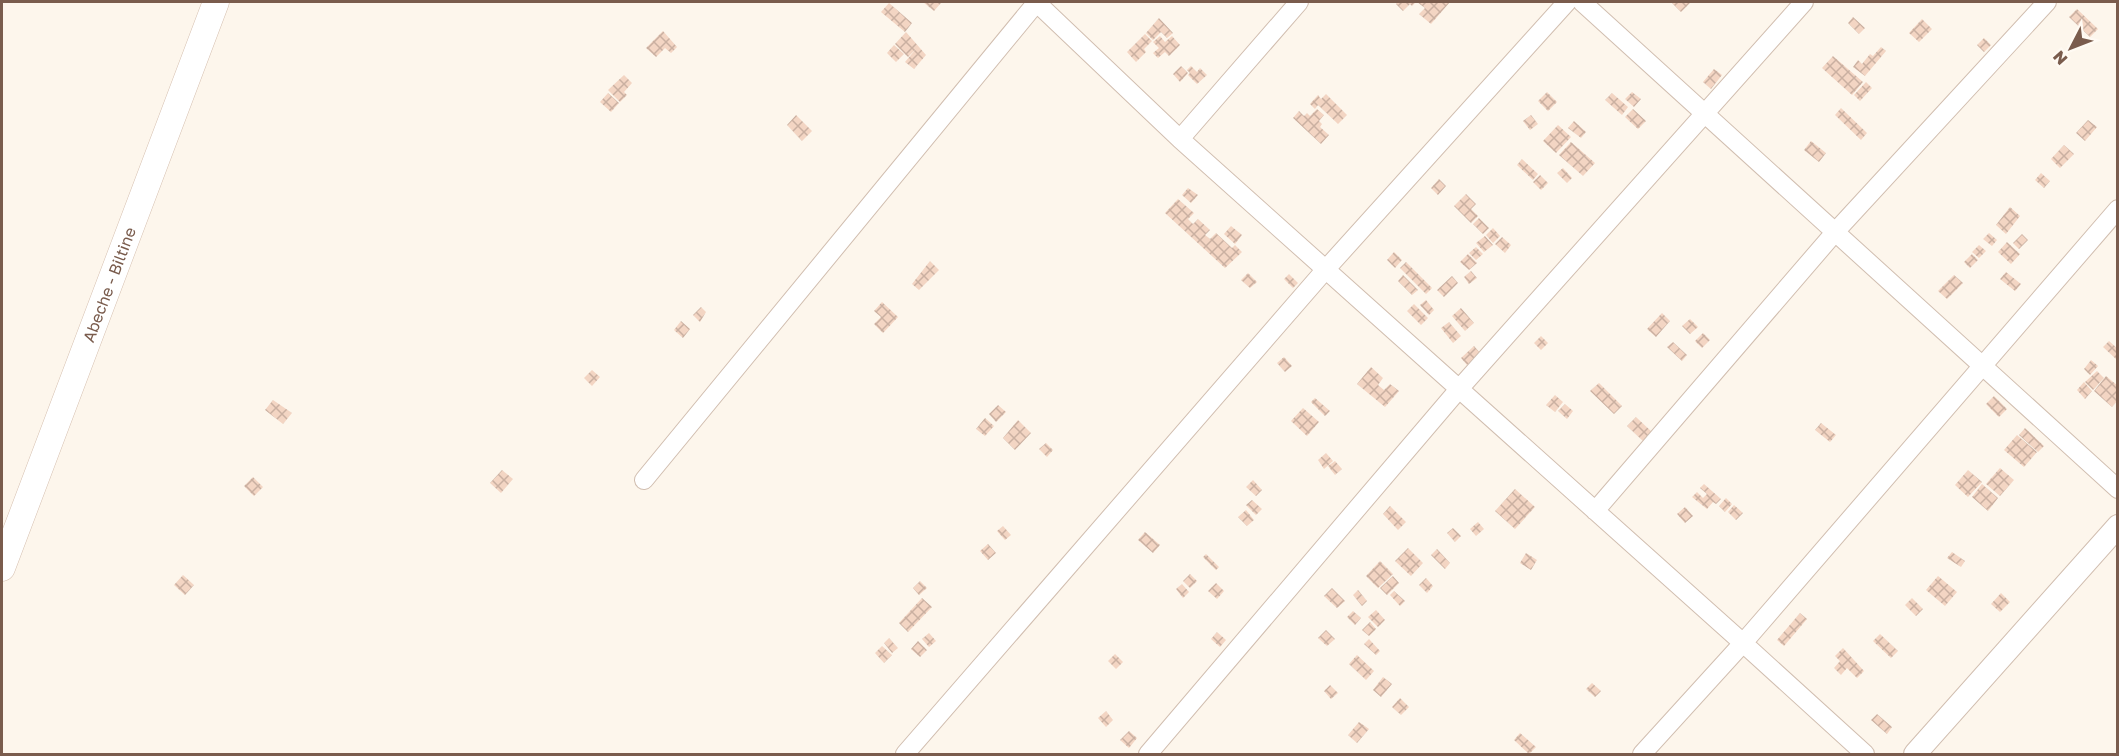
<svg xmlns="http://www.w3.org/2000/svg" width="2119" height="756" font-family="'Golos Text',sans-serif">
<defs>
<pattern id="building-cross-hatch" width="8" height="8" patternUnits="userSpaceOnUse" patternTransform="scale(1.5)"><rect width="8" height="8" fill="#f3d5c3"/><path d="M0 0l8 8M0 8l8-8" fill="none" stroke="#cab0a1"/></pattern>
</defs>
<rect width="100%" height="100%" fill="#fdf6ec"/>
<path fill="url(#building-cross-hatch)" d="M 923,2 L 939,2 L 941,3 L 934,11 Z
M 1398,2 L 1416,2 L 1412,6 L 1410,4 L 1403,11 L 1396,4 Z
M 1417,2 L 1450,2 L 1431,24 L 1419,14 L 1425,8 Z
M 1674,2 L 1691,2 L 1681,12 L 1672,3 Z
M 889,3 L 912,23 L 905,32 L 881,12 Z
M 2077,9 L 2098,29 L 2090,37 L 2069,17 Z
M 1853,17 L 1865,28 L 1859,34 L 1848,23 Z
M 1159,18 L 1173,33 L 1167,38 L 1161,32 L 1153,40 L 1146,33 Z
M 1922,19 L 1932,29 L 1919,42 L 1909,33 Z
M 663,31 L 677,47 L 671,53 L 665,48 L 656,57 L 646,48 Z
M 906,32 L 926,55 L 914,69 L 905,62 L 916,49 L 908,57 L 895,44 Z
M 1145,34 L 1152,41 L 1144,49 L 1146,52 L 1136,62 L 1127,52 Z
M 1160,36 L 1165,42 L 1172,36 L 1180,45 L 1169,56 L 1165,52 L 1158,58 L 1153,53 L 1159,48 L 1153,42 Z
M 1984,38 L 1991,45 L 1984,52 L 1977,45 Z
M 894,45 L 904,54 L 896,62 L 887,53 Z
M 1881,47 L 1886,51 L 1865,76 L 1853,67 L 1858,60 L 1862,64 L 1870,54 L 1873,56 Z
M 1833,56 L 1863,82 L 1852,95 L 1822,68 Z
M 1181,66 L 1188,73 L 1180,82 L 1173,74 Z
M 1191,66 L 1197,72 L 1200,68 L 1207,75 L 1197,84 L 1188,75 L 1190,73 L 1187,70 Z
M 1714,69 L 1722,75 L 1711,89 L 1703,82 Z
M 624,75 L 632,83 L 624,92 L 627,95 L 620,102 L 608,90 Z
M 1866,82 L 1872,88 L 1860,101 L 1854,95 Z
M 1547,92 L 1557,102 L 1548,111 L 1538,101 Z
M 1632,92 L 1641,99 L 1634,107 L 1625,99 Z
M 608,93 L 619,103 L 611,112 L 600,102 Z
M 1612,93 L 1628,107 L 1622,115 L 1605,100 Z
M 1326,94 L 1347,115 L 1338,124 L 1318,105 L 1315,109 L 1310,104 L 1318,95 L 1321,99 Z
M 1841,108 L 1867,133 L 1861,140 L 1835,115 Z
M 1317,109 L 1324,115 L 1319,121 L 1322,124 L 1320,127 L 1329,135 L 1321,144 L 1293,118 L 1299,111 L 1304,116 L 1307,113 L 1310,116 Z
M 1633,109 L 1646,121 L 1638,129 L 1625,117 Z
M 796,115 L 812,131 L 802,141 L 787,125 Z
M 1531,115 L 1538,124 L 1530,130 L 1523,121 Z
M 2088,120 L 2097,127 L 2085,141 L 2076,133 Z
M 1574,121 L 1586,132 L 1581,138 L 1568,128 Z
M 1558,125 L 1571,137 L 1556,153 L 1543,141 Z
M 1811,141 L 1826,153 L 1819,162 L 1804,150 Z
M 1571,142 L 1595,163 L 1583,176 L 1559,155 Z
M 2064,145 L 2074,154 L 2060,168 L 2051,159 Z
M 1522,159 L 1538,174 L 1533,180 L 1517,165 Z
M 1563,168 L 1572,178 L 1567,183 L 1557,173 Z
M 2041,173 L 2050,181 L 2044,188 L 2035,180 Z
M 1540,175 L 1548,183 L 1541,190 L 1533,182 Z
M 1439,179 L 1446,186 L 1438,195 L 1431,188 Z
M 1188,188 L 1198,195 L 1191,203 L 1182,195 Z
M 1466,194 L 1476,204 L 1471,209 L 1478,216 L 1471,223 L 1454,206 Z
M 1178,199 L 1194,213 L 1188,219 L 1193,224 L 1198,219 L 1210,230 L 1205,235 L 1210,239 L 1216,233 L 1232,248 L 1235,245 L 1242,252 L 1225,268 L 1165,213 Z
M 2010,207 L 2020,216 L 2006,234 L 1996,225 Z
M 1479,218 L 1489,228 L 1483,234 L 1473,224 Z
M 1231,226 L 1242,235 L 1235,244 L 1224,234 Z
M 1493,228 L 1500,236 L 1493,243 L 1486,235 Z
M 1989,233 L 1997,240 L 1992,246 L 1983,239 Z
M 2022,234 L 2028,240 L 2019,249 L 2013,243 Z
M 1485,236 L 1493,245 L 1484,252 L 1476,243 Z
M 1502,237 L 1511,245 L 1505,253 L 1495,244 Z
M 2007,242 L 2020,254 L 2011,264 L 1998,252 Z
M 1979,245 L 1986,251 L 1979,258 L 1972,252 Z
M 1476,247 L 1483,254 L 1476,260 L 1469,253 Z
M 1394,252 L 1402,260 L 1395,268 L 1387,260 Z
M 1468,254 L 1477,263 L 1469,270 L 1460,262 Z
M 1972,254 L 1978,260 L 1970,268 L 1964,262 Z
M 930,261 L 939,270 L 919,290 L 912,284 Z
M 1406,262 L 1432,288 L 1426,294 L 1400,268 Z
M 1471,271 L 1477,278 L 1469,284 L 1464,277 Z
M 2006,272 L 2021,284 L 2015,291 L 2000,279 Z
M 1248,273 L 1257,282 L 1250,288 L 1241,280 Z
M 1289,274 L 1298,283 L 1293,288 L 1284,279 Z
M 1403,275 L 1418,290 L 1412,295 L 1398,281 Z
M 1954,275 L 1963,283 L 1947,299 L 1938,291 Z
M 1452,276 L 1458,283 L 1444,297 L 1437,290 Z
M 1426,300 L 1434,310 L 1429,315 L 1420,305 Z
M 882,302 L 898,317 L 883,333 L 874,324 L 881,317 L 874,311 Z
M 1414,304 L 1428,318 L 1421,325 L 1407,311 Z
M 701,307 L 706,312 L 700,322 L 693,315 Z
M 1461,308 L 1474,323 L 1465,331 L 1452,316 Z
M 1662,313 L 1670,321 L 1656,337 L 1647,329 Z
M 1690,319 L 1698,327 L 1690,334 L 1682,326 Z
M 681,321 L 690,329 L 683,338 L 674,330 Z
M 1449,322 L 1461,336 L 1453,343 L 1441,328 Z
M 1703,333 L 1710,340 L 1702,348 L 1695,341 Z
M 1541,336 L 1548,343 L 1541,350 L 1534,343 Z
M 2109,341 L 2118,349 L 2116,359 L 2103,347 Z
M 1673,342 L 1687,355 L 1682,361 L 1667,347 Z
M 1474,346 L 1480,353 L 1467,365 L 1461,358 Z
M 1284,357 L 1292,366 L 1285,372 L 1277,363 Z
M 2091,360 L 2098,366 L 2090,375 L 2084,369 Z
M 1371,367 L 1383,378 L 1378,385 L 1384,390 L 1390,384 L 1399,391 L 1385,407 L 1357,384 Z
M 592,370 L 600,377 L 592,386 L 584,378 Z
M 2097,371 L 2104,378 L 2093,390 L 2085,382 Z
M 2106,376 L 2118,386 L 2118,400 L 2112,407 L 2094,391 Z
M 2084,382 L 2092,391 L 2085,399 L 2077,390 Z
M 1599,383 L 1622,406 L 1614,414 L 1590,391 Z
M 1555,395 L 1563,402 L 1555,412 L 1546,405 Z
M 1994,396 L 2007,409 L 1999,417 L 1986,404 Z
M 1315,398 L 1330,411 L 1325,416 L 1311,402 Z
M 273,400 L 292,413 L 283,424 L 265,410 Z
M 1565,404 L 1573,411 L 1567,419 L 1558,411 Z
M 998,405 L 1006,412 L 996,422 L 989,414 Z
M 1303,408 L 1319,422 L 1307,436 L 1291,421 Z
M 1636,417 L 1653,433 L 1644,442 L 1627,426 Z
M 985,418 L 994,426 L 985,436 L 976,429 Z
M 1018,420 L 1031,433 L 1015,450 L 1003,438 Z
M 1821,423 L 1836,435 L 1830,442 L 1815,430 Z
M 2025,428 L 2044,446 L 2038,452 L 2019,435 Z
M 2017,435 L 2037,452 L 2024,467 L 2004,450 Z
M 1046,443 L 1053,450 L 1047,457 L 1039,449 Z
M 1326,453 L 1333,461 L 1324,469 L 1318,460 Z
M 1335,461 L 1342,469 L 1335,475 L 1328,466 Z
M 2000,468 L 2014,480 L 2000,496 L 1986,484 Z
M 502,470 L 513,479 L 501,493 L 490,483 Z
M 1968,470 L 1982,482 L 1968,497 L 1955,485 Z
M 253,477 L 263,487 L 254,496 L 244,486 Z
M 1253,480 L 1262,490 L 1256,496 L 1246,487 Z
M 1704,484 L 1721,499 L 1716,504 L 1713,502 L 1707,509 L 1692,497 L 1697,492 L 1703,498 L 1707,494 L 1700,488 Z
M 1982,484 L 1998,498 L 1988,511 L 1972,497 Z
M 1515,489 L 1535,507 L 1515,529 L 1495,511 Z
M 1726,498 L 1732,504 L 1725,512 L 1719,506 Z
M 1252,500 L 1262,509 L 1256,515 L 1246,505 Z
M 1734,505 L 1743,513 L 1736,520 L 1728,512 Z
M 1390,506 L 1406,522 L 1398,530 L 1383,514 Z
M 1685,507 L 1693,516 L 1685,523 L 1677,514 Z
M 1246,510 L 1254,520 L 1247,526 L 1238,517 Z
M 1478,522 L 1484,529 L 1476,536 L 1470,529 Z
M 1003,526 L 1011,535 L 1005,540 L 997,531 Z
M 1453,528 L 1461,536 L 1455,542 L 1447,533 Z
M 1145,532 L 1160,545 L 1153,553 L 1138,540 Z
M 988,544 L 996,553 L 988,560 L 980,551 Z
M 1408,548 L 1423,563 L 1411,576 L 1395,561 Z
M 1437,549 L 1450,563 L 1445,569 L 1431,555 Z
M 1952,552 L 1965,561 L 1961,567 L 1947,558 Z
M 1526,553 L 1537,560 L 1531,570 L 1520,563 Z
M 1206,554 L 1219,567 L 1216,570 L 1203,557 Z
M 1380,561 L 1393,574 L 1378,588 L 1366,576 Z
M 1190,574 L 1197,581 L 1190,588 L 1183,581 Z
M 183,575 L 194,585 L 185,595 L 174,585 Z
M 1393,576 L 1399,583 L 1387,595 L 1380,588 Z
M 1938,576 L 1957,592 L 1945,606 L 1926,590 Z
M 1426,578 L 1433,586 L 1427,593 L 1419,585 Z
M 920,581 L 927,588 L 919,595 L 913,588 Z
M 1216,583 L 1224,591 L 1217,599 L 1208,591 Z
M 1182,584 L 1189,592 L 1183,598 L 1176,589 Z
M 1332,588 L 1345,601 L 1337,608 L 1324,596 Z
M 1358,590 L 1367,601 L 1362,606 L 1353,595 Z
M 1394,591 L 1405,601 L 1400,606 L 1390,595 Z
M 2001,593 L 2010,602 L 2000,612 L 1991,604 Z
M 922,598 L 932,607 L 908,632 L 899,623 Z
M 1912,598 L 1923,609 L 1916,616 L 1905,605 Z
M 1376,610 L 1385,620 L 1378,627 L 1368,617 Z
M 1353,611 L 1361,618 L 1355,625 L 1347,617 Z
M 1800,613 L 1807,619 L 1784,646 L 1777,640 Z
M 1370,622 L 1376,629 L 1369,636 L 1362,630 Z
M 1326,630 L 1335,639 L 1327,646 L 1318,638 Z
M 1217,632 L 1226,640 L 1220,647 L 1211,639 Z
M 929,633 L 936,641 L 929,647 L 922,639 Z
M 1880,634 L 1898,651 L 1891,658 L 1873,641 Z
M 889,638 L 898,648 L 892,653 L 884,643 Z
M 1369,639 L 1380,651 L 1376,655 L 1364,644 Z
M 918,641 L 927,650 L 920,657 L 911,649 Z
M 882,646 L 892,655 L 884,663 L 875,653 Z
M 1843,648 L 1864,671 L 1857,678 L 1847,668 L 1841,675 L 1834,668 L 1840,661 L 1835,656 Z
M 1115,654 L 1123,662 L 1116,669 L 1108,661 Z
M 1357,655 L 1374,671 L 1366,680 L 1349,664 Z
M 1383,677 L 1392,684 L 1381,697 L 1373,690 Z
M 1592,683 L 1601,691 L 1595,697 L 1586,689 Z
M 1330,685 L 1338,693 L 1331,699 L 1324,691 Z
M 1400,698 L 1409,707 L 1401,715 L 1392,707 Z
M 1106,711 L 1113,720 L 1106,727 L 1098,718 Z
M 1877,714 L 1892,727 L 1887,734 L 1871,720 Z
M 1359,722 L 1369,729 L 1357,743 L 1348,735 Z
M 1129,731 L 1137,738 L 1129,748 L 1120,740 Z
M 1520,733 L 1536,747 L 1529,754 L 1514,740 Z"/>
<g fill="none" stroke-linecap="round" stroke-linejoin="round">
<defs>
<path id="minor" d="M 1036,2 L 1180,139 L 1743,643 L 1865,754
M 1582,2 L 2118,489
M 1180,139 L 1299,2
M 644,480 L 1037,2
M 1595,511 L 1836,231 L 2047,2
M 905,754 L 1326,269 L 1567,2
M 1148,754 L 1459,389 L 1804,2
M 1642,754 L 1743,643 L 2118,209"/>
<path id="tertiary" d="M 1915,754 L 2118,526"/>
<g id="secondary">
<path id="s1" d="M 2,568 L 216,2"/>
</g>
</defs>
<use href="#minor" stroke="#d1beb0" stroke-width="20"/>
<use href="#tertiary" stroke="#d1beb0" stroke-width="24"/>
<use href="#secondary" stroke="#d6c0b0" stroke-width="27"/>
<use href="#minor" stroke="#fff" stroke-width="18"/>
<use href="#tertiary" stroke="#fff" stroke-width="22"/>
<use href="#secondary" stroke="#fff" stroke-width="26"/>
</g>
<g text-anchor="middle" stroke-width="4.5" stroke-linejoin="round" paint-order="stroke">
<g font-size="16" fill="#7a5c4d" stroke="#fffaf3">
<text dy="6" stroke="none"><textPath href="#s1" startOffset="303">Abeche - Biltine</textPath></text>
</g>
</g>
<rect width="2119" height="756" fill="none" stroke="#7a5c4d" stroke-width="6"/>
<g transform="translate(2071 48) rotate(228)" stroke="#fffaf3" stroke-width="4.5" paint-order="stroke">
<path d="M0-4.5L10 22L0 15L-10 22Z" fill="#7a5c4d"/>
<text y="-9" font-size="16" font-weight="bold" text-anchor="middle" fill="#7a5c4d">N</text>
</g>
</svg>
